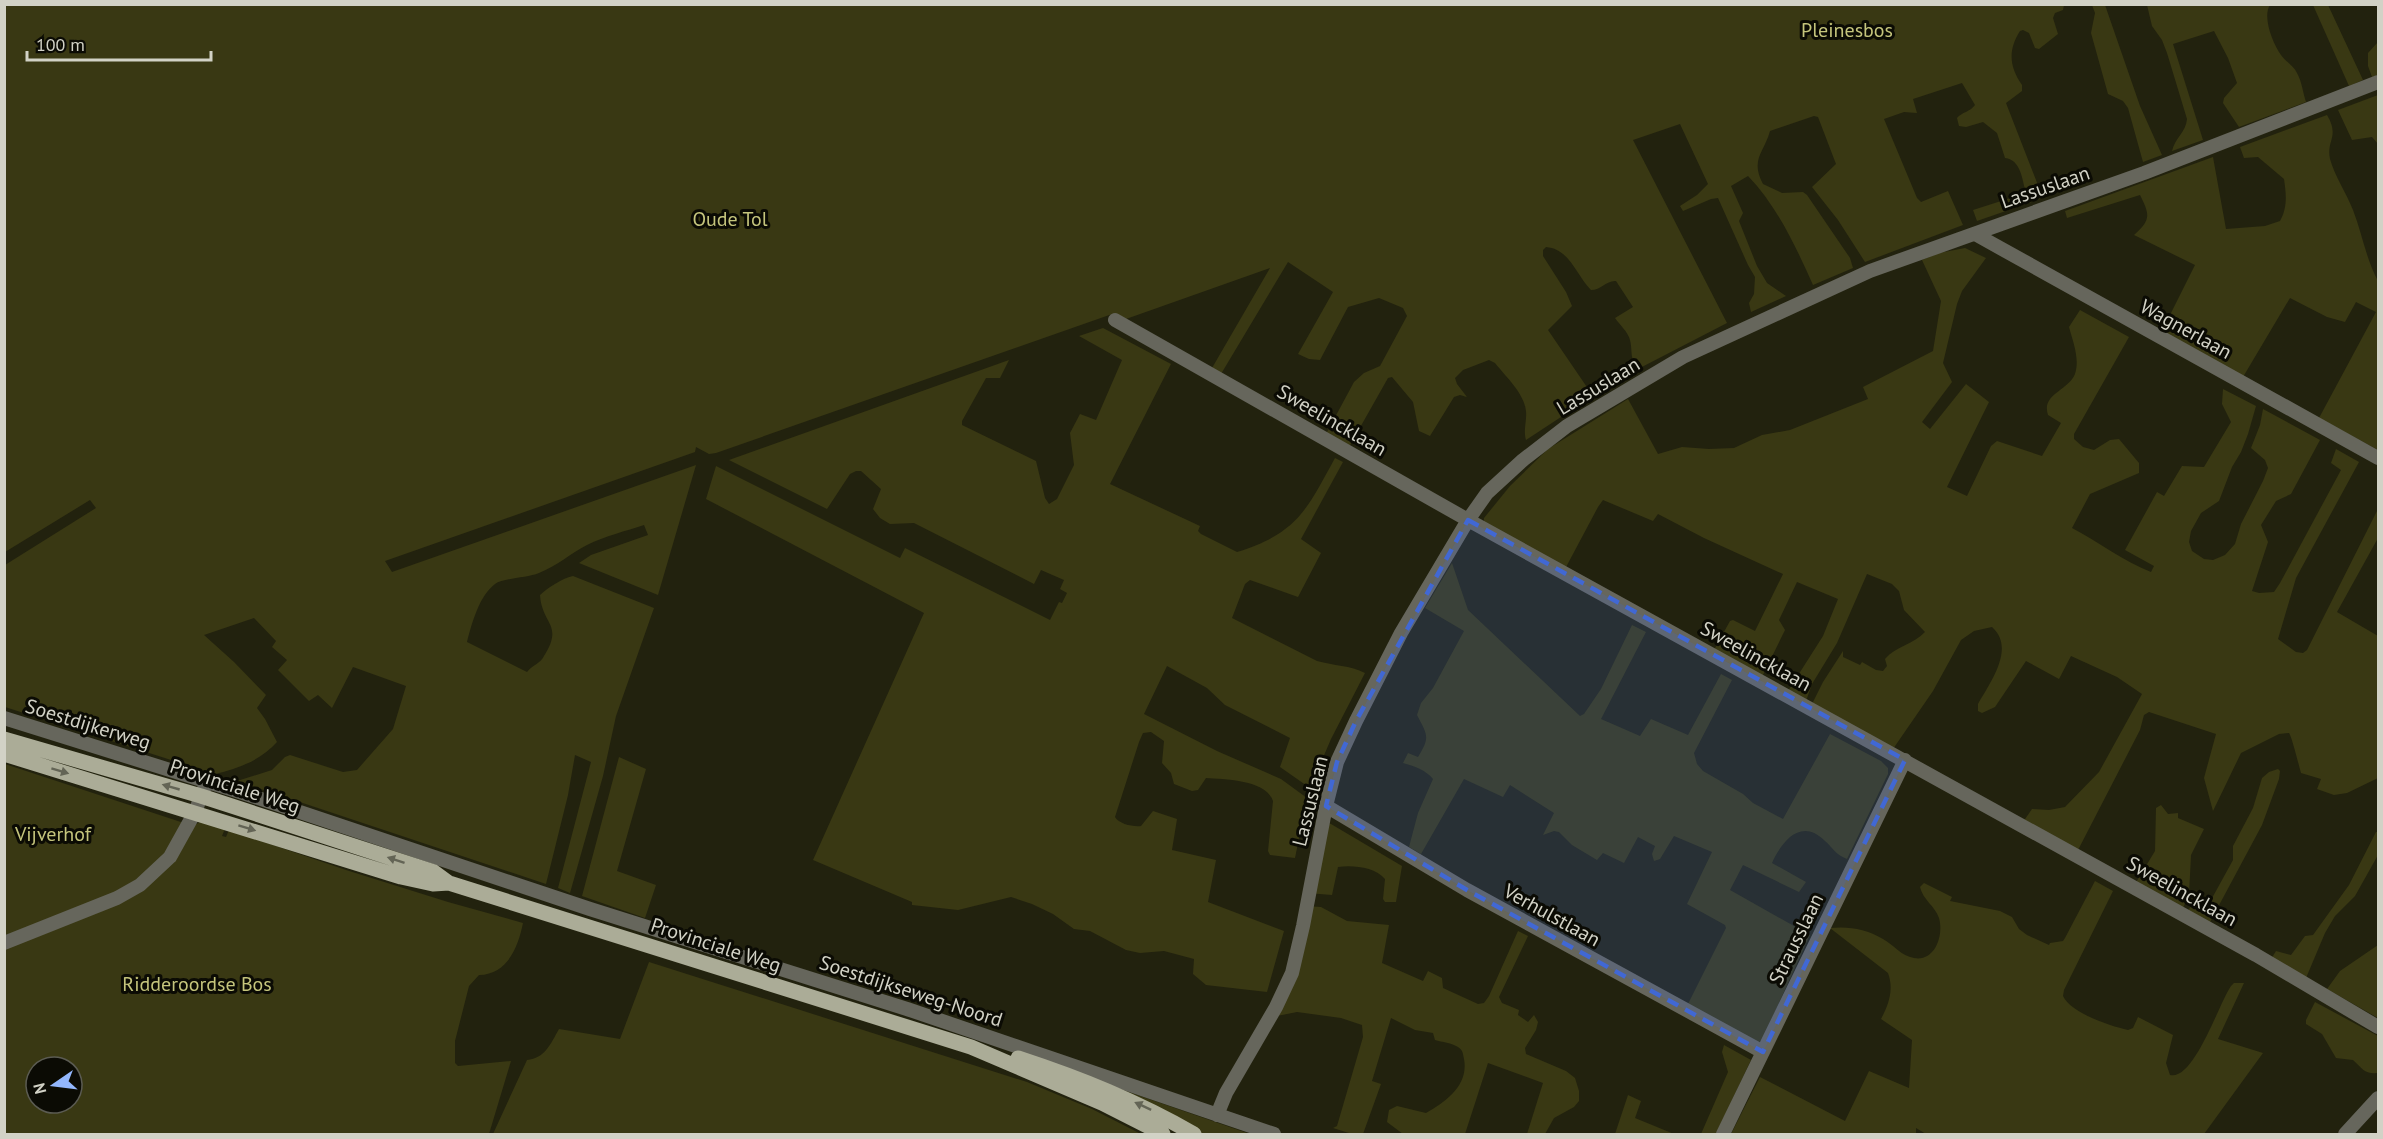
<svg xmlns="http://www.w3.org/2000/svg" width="2383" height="1139" font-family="'PT Sans',sans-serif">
<rect width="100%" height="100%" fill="#22220e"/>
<path fill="#393813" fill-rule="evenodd" d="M 5,5 L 2064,5 L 2063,10 L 2055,13 L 2053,18 L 2058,34 L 2039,49 L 2035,48 L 2029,33 L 2023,30 L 2020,31 C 2008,50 2009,66 2022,85 L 2022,91 L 2006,103 L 2043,198 L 1977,221 L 1973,210 L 2026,193 C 2022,179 2021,160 2005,158 L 1997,133 L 1983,122 L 1966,127 L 1959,126 L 1957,118 C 1962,112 1970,112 1975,105 L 1962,83 L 1913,99 L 1917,113 L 1904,112 L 1884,119 L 1917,198 L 1921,202 L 1948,191 L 1963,225 L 1865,262 L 1838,220 L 1812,187 L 1836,164 L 1818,117 L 1814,116 L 1770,131 C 1764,153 1750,159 1763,184 L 1782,193 L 1803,192 L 1807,195 L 1850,258 L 1853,268 L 1813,285 C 1796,247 1777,206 1748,176 L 1731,186 L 1743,213 L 1739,221 L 1757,266 L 1767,283 L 1786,296 L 1751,312 L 1749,303 L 1754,294 L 1755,277 L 1748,265 L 1718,198 L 1711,199 L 1683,211 L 1680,206 L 1697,195 L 1708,184 L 1680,124 L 1633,140 L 1727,323 L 1638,369 C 1629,356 1633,353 1630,340 C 1628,332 1620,325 1615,318 L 1633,307 L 1616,281 C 1607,280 1601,290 1591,290 C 1576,275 1570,249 1546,247 L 1543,250 L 1543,256 L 1566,292 L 1572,306 L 1548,330 L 1593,396 L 1526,440 C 1523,430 1527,421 1526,411 C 1524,393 1506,377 1495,363 L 1489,360 L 1463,370 L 1455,378 L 1457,384 L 1467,397 L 1460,395 L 1454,397 L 1430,436 L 1419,431 L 1413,402 L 1392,377 L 1388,378 L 1349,447 L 1326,434 L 1354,382 L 1364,373 L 1380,366 L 1407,316 L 1403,308 L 1379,298 L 1348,307 L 1320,360 L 1309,359 L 1298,354 L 1333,292 L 1288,262 L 1221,374 L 1212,368 L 1270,268 L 1126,319 L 1115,313 L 716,453 L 709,454 L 696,447 L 695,452 L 385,561 L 392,572 L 696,465 L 658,595 L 579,563 L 591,555 L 648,535 L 644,525 C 626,531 605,536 587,545 C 571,553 557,566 539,573 C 527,578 503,578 495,584 C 479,596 472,623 467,642 L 527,672 C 532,665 540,664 544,656 C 564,624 542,625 540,595 C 549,587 561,579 573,576 L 654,608 L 616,716 L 603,776 L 570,893 L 558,888 L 591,762 L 575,755 L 568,795 L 546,884 L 237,781 L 272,770 L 285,757 L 290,755 L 343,772 L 357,770 L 393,729 L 406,686 L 353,667 L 332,708 L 318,695 L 309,701 L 278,670 L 287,660 L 272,647 L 276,641 L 254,618 L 204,635 L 234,662 L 266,695 L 257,708 L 265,719 L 277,742 C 261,760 238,769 215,774 L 5,707 L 5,565 L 96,508 L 90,500 L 5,552 Z
M 2092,5 L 2105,5 L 2140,106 L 2162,155 L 2143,162 L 2128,108 L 2123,101 L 2108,94 L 2091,33 L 2095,13 Z
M 2147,5 L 2270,5 C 2262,17 2273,44 2281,55 C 2286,62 2294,66 2297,73 C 2302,82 2303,93 2306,102 L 2239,127 L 2223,103 L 2224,98 L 2237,83 L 2228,58 L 2214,31 L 2173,44 L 2203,140 L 2172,151 C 2175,138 2186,132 2187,119 L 2167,53 L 2162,40 L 2152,26 Z
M 2313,5 L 2328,5 L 2363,80 L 2349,86 Z
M 2378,42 L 2378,75 L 2372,77 L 2368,66 L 2368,53 Z
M 2378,95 L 2378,144 L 2372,137 L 2352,140 L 2338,110 Z
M 2327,115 C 2340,137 2326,140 2330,159 C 2335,177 2346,192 2353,210 C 2362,233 2366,259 2378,281 L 2378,450 L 2319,418 L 2376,312 L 2356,302 L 2345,322 L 2327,317 L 2290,298 L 2243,377 L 2161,333 L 2195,265 L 2134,235 C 2151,220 2150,215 2140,195 L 2067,218 L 2065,211 L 2213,157 L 2226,229 L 2265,226 L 2280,221 C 2288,207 2286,193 2284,179 L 2258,157 L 2244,158 L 2240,147 Z
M 1965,248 L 1986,258 L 1962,291 L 1957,304 L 1943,363 L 1952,382 L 1922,422 L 1930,429 L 1966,384 L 1989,402 L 1947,487 L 1967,496 L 1991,446 L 1997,441 L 2042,456 L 2061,423 L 2048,415 C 2041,394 2068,391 2075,374 C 2080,359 2073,342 2069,327 L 2080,310 L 2129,337 L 2074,434 L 2074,439 L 2083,447 L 2094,450 L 2110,440 L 2119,439 L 2139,463 L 2139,473 L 2090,494 L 2072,528 C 2099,542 2123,561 2151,572 L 2154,566 L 2125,550 L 2157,492 L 2164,496 L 2182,466 L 2204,467 L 2231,422 L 2222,404 L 2223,389 L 2256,406 L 2248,434 L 2241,452 L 2232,467 L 2219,501 L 2201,513 L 2191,531 L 2189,542 L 2192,551 L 2204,559 L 2213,560 L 2225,555 L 2235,544 L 2241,524 L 2263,481 L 2268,468 L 2265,460 L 2251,448 L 2260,425 L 2263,409 L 2320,440 L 2291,494 L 2276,501 L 2261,525 L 2268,542 L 2252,591 L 2259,593 L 2274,592 L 2280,583 L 2341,470 L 2331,463 L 2336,449 L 2359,462 L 2296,578 L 2278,639 L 2296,652 L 2303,653 L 2307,650 L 2378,509 L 2378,538 L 2337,612 L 2378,636 L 2378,778 L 2347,793 L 2334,795 L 2317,789 L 2321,779 L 2301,773 C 2299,766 2292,737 2289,733 L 2279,734 L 2241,753 L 2213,811 L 2204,778 L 2216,734 L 2149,712 L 2144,715 L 2140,730 L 2077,852 L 2023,822 L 2032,809 L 2049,810 L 2065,807 L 2099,772 L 2142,694 L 2117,677 L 2071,656 L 2059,679 L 2026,661 L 1995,707 L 1982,713 L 1978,711 L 1978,704 C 1990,683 2016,648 1992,627 L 1974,631 L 1961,640 L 1933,691 L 1893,749 L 1812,704 L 1823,682 L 1843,651 L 1843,657 L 1860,665 L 1862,662 L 1876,670 L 1883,671 L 1887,666 L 1885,659 C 1896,646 1914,644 1925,632 L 1904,610 L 1899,591 L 1892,584 L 1867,574 L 1837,643 L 1812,684 L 1806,701 L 1788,691 L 1823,636 L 1838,599 L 1797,582 L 1779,620 L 1785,630 L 1762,677 L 1714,650 L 1730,621 L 1733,620 L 1755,631 L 1783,574 L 1704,538 L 1658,514 L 1653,521 L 1603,500 L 1598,507 L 1565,569 L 1484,523 L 1484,518 L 1510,486 L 1548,449 L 1628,399 L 1658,454 L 1682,447 L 1709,449 L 1734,448 L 1762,435 L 1790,430 L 1868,399 L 1863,387 L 1933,351 L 1941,301 L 1922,260 L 1939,253 Z
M 1103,328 L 1171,364 L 1110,484 L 1200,526 L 1198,531 L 1201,534 L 1237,552 C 1298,533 1307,509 1335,458 L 1343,462 L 1301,539 L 1321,553 L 1298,597 L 1250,580 L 1245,584 L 1232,618 L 1317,661 C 1334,666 1350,665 1365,673 L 1331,739 L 1310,788 L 1280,767 L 1290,738 L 1225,705 L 1207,688 L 1167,666 L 1144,714 L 1217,751 L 1281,779 L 1307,798 L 1295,858 L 1270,855 L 1268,851 L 1273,801 C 1266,780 1225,779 1206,778 L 1198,790 L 1192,791 L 1174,784 L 1171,773 L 1162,763 L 1164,741 L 1151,732 L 1143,733 L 1139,742 L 1115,817 C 1119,824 1133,827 1141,826 L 1153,811 L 1177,819 L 1172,850 L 1216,860 L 1208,902 L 1284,931 L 1267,992 L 1206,985 L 1193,974 L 1194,959 L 1164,951 L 1140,953 L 1126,950 L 1090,931 L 1074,929 L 1053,914 L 1032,904 L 1011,897 L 958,910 L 912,905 L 912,902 L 813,860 L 924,613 L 706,499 L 716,466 L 900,558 L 905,548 L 1050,620 L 1059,602 L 1062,603 L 1067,593 L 1060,589 L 1064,580 L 1041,570 L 1034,584 L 914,523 L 890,524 L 880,518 L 873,509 L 881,489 L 861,471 L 856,471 L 850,474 L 827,509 L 729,460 L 1009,360 L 1000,378 L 986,378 L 962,421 L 962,425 L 1036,461 L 1045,498 L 1049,504 L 1057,499 L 1074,465 L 1070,433 L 1080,414 L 1096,420 L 1122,360 L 1079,336 Z
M 1452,563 L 1468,610 L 1580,716 L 1584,714 L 1601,689 L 1632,625 L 1646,632 L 1601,719 L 1640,736 L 1651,719 L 1688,735 L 1721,674 L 1732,680 L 1694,753 L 1697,764 L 1703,771 L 1743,794 L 1753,803 L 1783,819 L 1830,734 L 1881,761 L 1888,768 L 1888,774 L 1847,859 C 1836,855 1833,848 1825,841 C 1801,817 1782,841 1772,863 L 1806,882 L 1799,892 L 1743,865 L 1730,890 L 1810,935 L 1762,1040 L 1758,1043 L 1688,1004 L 1726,928 L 1725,925 L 1687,904 L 1712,852 L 1674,836 L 1660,859 L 1654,861 L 1652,854 L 1655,846 L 1638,837 L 1624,863 L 1603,853 L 1597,860 L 1572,845 L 1559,832 L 1554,831 L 1543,835 L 1554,813 L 1510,785 L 1503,797 L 1464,779 L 1421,854 L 1409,847 L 1418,813 L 1433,779 C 1426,770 1414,766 1403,763 L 1408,753 L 1418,757 C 1430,737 1428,736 1417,715 L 1421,703 L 1433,688 L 1464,631 L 1425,608 Z
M 619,757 L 646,769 L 617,871 L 656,885 L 645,918 L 582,896 Z
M 5,764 L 193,826 L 200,822 L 226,826 L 222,836 L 226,837 L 229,830 L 346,870 L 448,902 L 523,923 C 518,947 508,974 479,975 L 469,986 L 455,1041 L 455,1063 L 458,1066 L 511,1061 L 489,1134 L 5,1134 ZM 36,1067 L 72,1067 L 72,1103 L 36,1103 Z
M 2278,769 L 2280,771 L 2279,779 L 2262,825 L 2209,924 L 2187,912 C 2195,900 2198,902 2211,900 L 2233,860 L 2233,846 L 2253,808 L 2262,778 L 2269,772 Z
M 2161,805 L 2168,814 L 2178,813 L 2178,818 L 2204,829 L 2191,855 L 2189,895 L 2182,910 L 2135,884 L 2155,851 L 2156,808 Z
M 1325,822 L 1331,824 L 1402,866 L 1396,902 L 1385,902 L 1383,899 L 1385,879 C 1375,867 1353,865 1338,867 L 1332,895 L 1307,893 Z
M 2376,832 L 2378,832 L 2378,855 L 2355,896 L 2335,916 L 2325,933 L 2306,978 L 2271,959 L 2276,951 L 2291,955 L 2305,936 L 2313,935 L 2349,885 Z
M 2095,881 L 2113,891 L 2064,990 L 2063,996 C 2071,1013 2110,1026 2128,1030 L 2133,1028 L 2138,1017 L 2173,1035 L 2166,1063 L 2170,1075 C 2194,1081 2219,1003 2231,986 L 2234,983 L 2244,983 L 2218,1039 L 2263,1053 L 2204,1134 L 1926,1134 L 1916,1128 L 1916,1134 L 1731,1134 L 1760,1077 L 1845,1121 L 1869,1071 L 1909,1088 L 1912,1040 L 1881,1019 C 1889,1004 1894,989 1888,973 L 1830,928 C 1849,926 1866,929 1883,939 C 1894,945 1901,956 1914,958 C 1935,962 1944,935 1939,918 C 1935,906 1923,900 1920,887 L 1924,883 L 1952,897 L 1950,901 L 2000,911 L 2012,917 L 2019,929 L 2027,935 L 2049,945 L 2050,943 L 2063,941 L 2065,938 Z
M 1306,906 L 1321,907 L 1347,921 L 1389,925 L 1382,963 L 1423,981 L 1428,971 L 1442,978 L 1443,988 L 1478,1004 L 1484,1003 L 1489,996 L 1518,931 L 1528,936 L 1499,997 L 1502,1003 L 1519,1010 L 1518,1015 L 1528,1022 L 1534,1015 L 1538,1022 L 1536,1030 L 1525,1048 L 1526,1054 L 1566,1071 L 1575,1078 L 1579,1091 L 1579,1101 L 1574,1107 L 1554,1118 L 1545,1134 L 1527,1134 L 1543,1083 L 1488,1063 L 1465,1134 L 1403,1134 L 1387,1122 L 1389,1110 L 1397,1106 L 1426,1113 C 1446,1102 1469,1085 1464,1059 C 1463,1054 1463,1050 1458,1047 C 1452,1043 1442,1042 1435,1040 L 1433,1033 L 1415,1030 L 1391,1018 L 1372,1081 L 1381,1084 L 1363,1134 L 1352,1134 L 1333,1128 L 1337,1126 L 1363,1037 L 1362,1025 L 1341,1018 L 1297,1012 L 1272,1017 Z
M 2378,945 L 2378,1018 L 2327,989 L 2340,971 Z
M 649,962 L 1027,1082 L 1092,1109 L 1141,1134 L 493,1134 L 527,1060 C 545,1058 550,1045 559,1029 L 620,1039 Z
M 2315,1002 L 2378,1036 L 2378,1073 C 2364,1074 2363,1069 2353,1060 L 2336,1058 L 2322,1034 L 2306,1024 L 2306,1020 Z
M 1724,1045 L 1751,1060 L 1716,1134 L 1701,1134 L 1728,1072 L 1722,1052 Z
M 1091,1079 L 1250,1134 L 1193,1134 Z
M 1628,1095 L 1641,1101 L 1635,1118 L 1674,1134 L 1615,1134 Z"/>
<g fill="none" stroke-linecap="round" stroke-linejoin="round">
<path stroke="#66665c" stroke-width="14" d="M 1975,234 L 2378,458
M 1115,320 L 1468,520 L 2256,955 L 2378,1027
M 4,718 L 240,792 L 590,909 L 907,1009 L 1274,1134
M 1326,806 L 1467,890 L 1763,1052
M 4,943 L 117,898 L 140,885 L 170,857 L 195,812 L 205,786
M 1217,1115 L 1226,1093 L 1276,1007 L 1292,973 L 1303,926 L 1326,806 L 1337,762 L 1356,721 L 1401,633 L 1468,520 L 1487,493 L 1523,460 L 1567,426 L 1683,357 L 1870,271 L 2144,173 L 2378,82
M 1723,1134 L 1905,760
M 2345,1134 L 2378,1098"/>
<path stroke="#abac97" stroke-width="15" d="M 4,739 L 201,796 L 434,872 L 449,883 L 971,1047 L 1102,1103 L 1163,1134
M 4,754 L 401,877 L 433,884 L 449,883
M 1018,1058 C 1082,1079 1136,1101 1194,1134"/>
</g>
<defs><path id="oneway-solid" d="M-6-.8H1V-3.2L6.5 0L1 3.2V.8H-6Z" transform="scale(1.5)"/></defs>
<g fill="#636455">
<use href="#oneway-solid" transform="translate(60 771) rotate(17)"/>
<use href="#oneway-solid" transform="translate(171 787) rotate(-164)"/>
<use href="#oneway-solid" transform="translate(247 828) rotate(17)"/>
<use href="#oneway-solid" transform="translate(396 860) rotate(-162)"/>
<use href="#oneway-solid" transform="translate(1143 1106) rotate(-155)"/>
</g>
<path fill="#4168d4" fill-opacity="0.2" stroke="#4168d4" stroke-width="4.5" stroke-dasharray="12 8" stroke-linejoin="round" d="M 1468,520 L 1905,760 L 1763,1052 L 1467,890 L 1326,806 L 1337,762 L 1356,721 Z"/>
<g text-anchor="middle" stroke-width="6" stroke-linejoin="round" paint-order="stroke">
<g font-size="20" fill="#c5c57c" stroke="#0b0b04">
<text x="1847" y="37">Pleinesbos</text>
<text x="730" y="226">Oude Tol</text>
<text x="53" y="841">Vijverhof</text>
<text x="197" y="991">Ridderoordse Bos</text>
</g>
<g font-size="20" fill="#d2d2c6" stroke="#0b0b04">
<text transform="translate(2045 187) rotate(-19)" y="7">Lassuslaan</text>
<text transform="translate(2186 329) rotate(29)" y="7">Wagnerlaan</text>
<text transform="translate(1598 386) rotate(-31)" y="7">Lassuslaan</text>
<text transform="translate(1332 420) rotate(30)" y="7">Sweelincklaan</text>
<text transform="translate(1756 656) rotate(29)" y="7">Sweelincklaan</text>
<text transform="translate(88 724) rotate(17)" y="7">Soestdijkerweg</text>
<text transform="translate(235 786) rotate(18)" y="7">Provinciale Weg</text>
<text transform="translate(1310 801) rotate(-76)" y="7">Lassuslaan</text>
<text transform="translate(2182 891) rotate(29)" y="7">Sweelincklaan</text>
<text transform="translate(1552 915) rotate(29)" y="7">Verhulstlaan</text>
<text transform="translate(1796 939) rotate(-64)" y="7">Strausslaan</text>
<text transform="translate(716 945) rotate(18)" y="7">Provinciale Weg</text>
<text transform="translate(911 991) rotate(18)" y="7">Soestdijkseweg-Noord</text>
</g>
</g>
<rect width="2383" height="1139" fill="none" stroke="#d2d2c6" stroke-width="12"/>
<g transform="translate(54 1085) rotate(256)"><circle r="28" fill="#0b0b04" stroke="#5b5b52" stroke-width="1.5"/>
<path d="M0-4.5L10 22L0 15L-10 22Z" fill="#93b7fd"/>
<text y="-9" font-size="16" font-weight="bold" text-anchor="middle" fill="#d2d2c6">N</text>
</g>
<path d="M27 51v9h184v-9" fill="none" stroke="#d2d2c6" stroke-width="3"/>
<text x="36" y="51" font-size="18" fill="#d2d2c6" stroke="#0b0b04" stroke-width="4.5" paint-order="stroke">100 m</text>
</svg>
